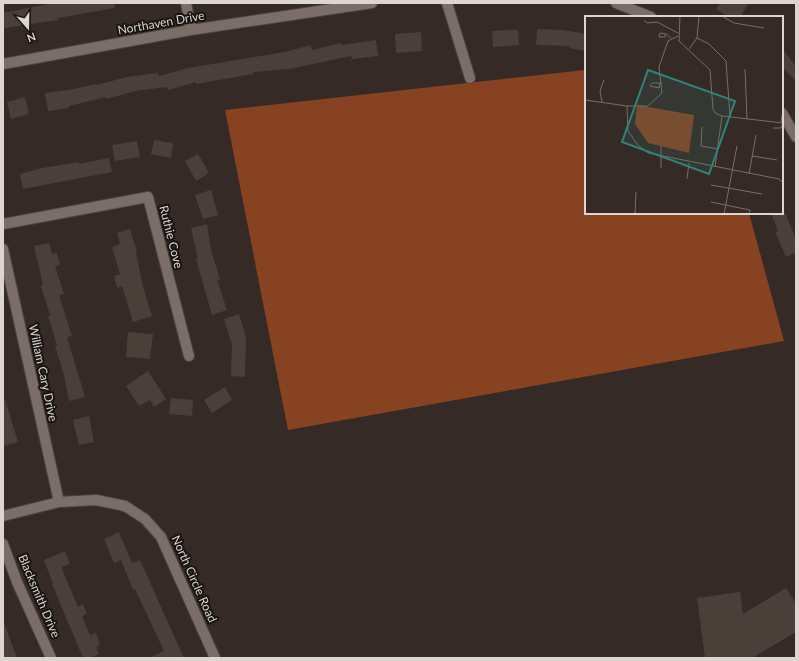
<svg xmlns="http://www.w3.org/2000/svg" width="799" height="661" font-family="Lato,sans-serif">
<rect width="100%" height="100%" fill="#352a25"/>
<path fill="#874321" d="M 585,70 L 586,213 L 749,213 L 784,341 L 288,430 L 225,110 Z"/>
<path fill="#4b3f3a" d="M 53,3 L 114,3 L 115,8 L 58,18 L 58,20 L 4,28 L 3,13 Z
M 720,3 L 749,3 L 740,17 L 728,17 L 716,9 Z
M 537,29 L 564,30 L 586,34 L 586,51 L 569,48 L 570,46 L 536,45 Z
M 508,30 L 518,30 L 519,45 L 493,47 L 492,31 Z
M 421,32 L 422,51 L 396,53 L 395,34 Z
M 376,40 L 378,56 L 352,59 L 351,56 L 289,69 L 253,72 L 253,74 L 196,84 L 196,82 L 168,90 L 167,87 L 135,91 L 107,99 L 106,97 L 69,106 L 69,108 L 48,111 L 45,93 L 69,90 L 96,84 L 96,85 L 127,77 L 158,73 L 159,76 L 188,68 L 285,52 L 311,45 L 312,50 L 341,43 L 342,45 Z
M 782,48 L 796,67 L 796,81 L 782,67 Z
M 25,97 L 29,114 L 11,119 L 7,102 Z
M 154,140 L 173,143 L 171,158 L 151,154 Z
M 137,141 L 140,157 L 115,161 L 112,145 Z
M 198,154 L 209,173 L 196,181 L 185,161 Z
M 109,158 L 112,172 L 23,189 L 20,174 L 42,168 L 79,162 L 79,164 Z
M 211,190 L 218,215 L 203,219 L 195,195 Z
M 771,213 L 785,213 L 796,239 L 796,252 L 786,257 L 775,232 L 778,231 Z
M 207,224 L 211,250 L 220,279 L 217,280 L 227,310 L 212,315 L 196,259 L 198,259 L 191,228 Z
M 130,229 L 137,252 L 136,253 L 143,287 L 152,316 L 133,322 L 122,286 L 117,288 L 114,276 L 120,274 L 112,247 L 120,244 L 117,233 Z
M 49,243 L 52,254 L 57,253 L 60,265 L 55,266 L 64,294 L 59,295 L 72,336 L 67,337 L 85,397 L 69,401 L 64,375 L 55,346 L 57,345 L 48,316 L 50,315 L 41,286 L 43,285 L 34,246 Z
M 239,314 L 246,337 L 245,377 L 231,376 L 232,345 L 224,319 Z
M 128,332 L 153,334 L 150,359 L 126,357 Z
M 148,371 L 166,399 L 154,407 L 150,400 L 139,406 L 126,386 Z
M 225,387 L 232,400 L 212,413 L 204,400 Z
M 171,398 L 193,400 L 192,416 L 169,414 Z
M 3,399 L 5,399 L 18,442 L 3,446 Z
M 89,416 L 94,442 L 79,445 L 73,420 Z
M 119,532 L 132,563 L 140,560 L 184,658 L 148,658 L 164,651 L 135,589 L 133,590 L 121,560 L 114,563 L 104,539 Z
M 65,551 L 70,564 L 62,567 L 63,572 L 78,607 L 83,604 L 87,614 L 82,616 L 90,635 L 96,633 L 100,645 L 96,647 L 99,654 L 89,658 L 83,658 L 52,584 L 53,584 L 44,560 Z
M 786,588 L 796,604 L 796,632 L 752,658 L 705,658 L 697,598 L 740,592 L 743,614 Z
M 4,623 L 17,658 L 3,658 Z"/>
<g fill="none" stroke-linecap="round" stroke-linejoin="round">
<defs>
<path id="minor" d="M 186,3 L 191,30
M 447,3 L 470,78
M 616,3 L 651,17
M 3,64 L 191,30 L 372,3
M 782,113 L 796,137
M 3,224 L 148,197 L 189,356
M 3,249 L 59,502
M 3,516 L 59,502 L 96,500 L 125,506 L 145,519 L 161,537 L 215,658
M 3,544 L 17,582 L 51,658"/>
</defs>
<use href="#minor" stroke="#4e4541" stroke-width="12"/>
<use href="#minor" stroke="#7b6e68" stroke-width="10"/>
</g>
<g text-anchor="middle" stroke-width="4" stroke-linejoin="round" paint-order="stroke">
<g font-size="12" fill="#dcd5d2" stroke="#191411">
<text transform="translate(161 23) rotate(-10)" y="4">Northaven Drive</text>
<text transform="translate(171 237) rotate(76)" y="4">Ruthie Cove</text>
<text transform="translate(43 373) rotate(78)" y="4">William Cary Drive</text>
<text transform="translate(194 579) rotate(66)" y="4">North Circle Road</text>
<text transform="translate(39 596) rotate(67)" y="4">Blacksmith Drive</text>
</g>
</g>
<g transform="translate(585 16)">
<rect width="198" height="198" fill="#352a25"/>
<path d="M 52,89 L 109,99 L 104,137 L 63,127 L 50,108 Z" fill="#874321"/>
<path fill="none" stroke="#786e6a" stroke-width="1" d="M 95,0 L 94,25 L 125,54 L 128,93 L 130,97 L 137,100 L 198,107M 137,0 L 149,7 L 179,12M 59,4 L 62,7 L 72,6 L 93,17M 80,18 L 80,21 L 74,21 L 75,17 L 80,18 L 81,18 L 86,22M 112,22 L 124,28 L 141,45 L 145,101M 104,33 L 112,22 L 114,0M 160,53 L 162,103M 75,67 L 74,72 L 65,70 L 67,67 L 77,67M 0,84 L 42,90 L 63,90 L 77,77 L 74,51 L 83,25 L 93,20M 17,86 L 15,75 L 19,64M 42,90 L 43,115 L 52,128 L 63,137 L 194,163 L 198,167M 196,107 L 198,93M 117,111 L 116,130 L 133,133M 188,112 L 196,112 L 198,107M 76,130 L 76,152M 167,140 L 192,144M 130,151 L 137,100M 164,158 L 171,119M 102,163 L 104,147M 126,169 L 177,178M 126,186 L 165,194 L 164,198M 50,198 L 51,176M 139,198 L 152,130"/>
<path fill="#2e847d" fill-opacity="0.15" stroke="#2e847d" stroke-width="2" d="M 63,54 L 150,85 L 124,158 L 37,126 Z"/>
<rect width="198" height="198" fill="none" stroke="#dcd5d2" stroke-width="2"/>
</g>
<rect width="799" height="661" fill="none" stroke="#dcd5d2" stroke-width="8"/>
<g transform="translate(28 28) rotate(160)" stroke="#191411" stroke-width="3" paint-order="stroke">
<path d="M0-3L7 15L0 10L-7 15Z" fill="#dcd5d2"/>
<text y="-6" font-size="11" font-weight="bold" text-anchor="middle" fill="#dcd5d2">N</text>
</g>
</svg>
